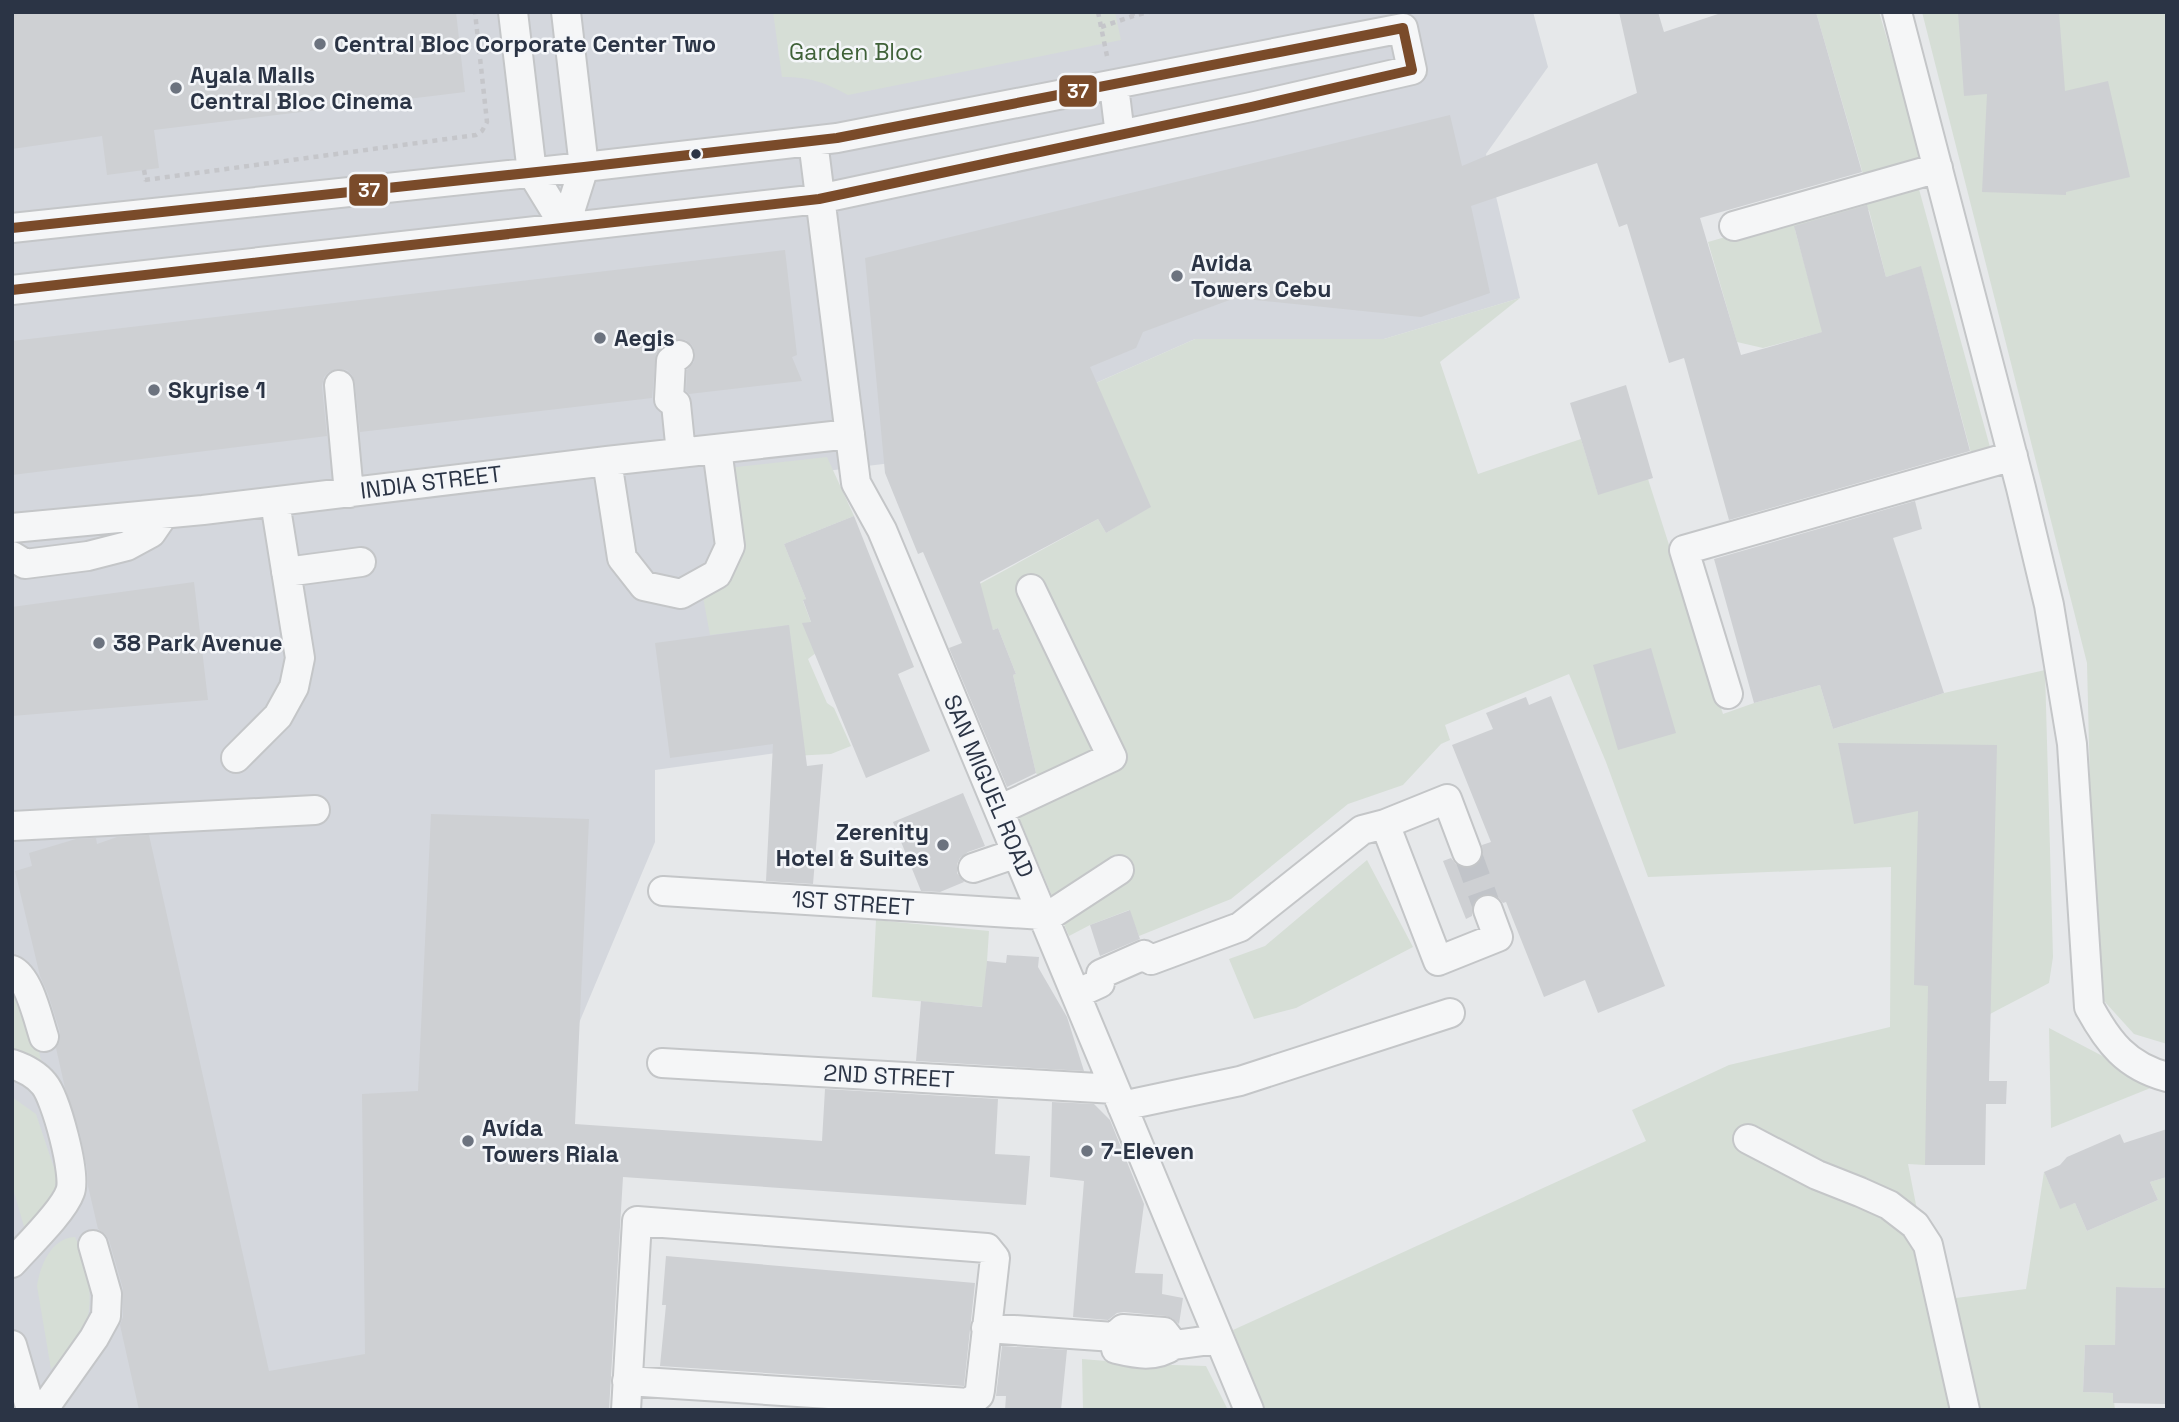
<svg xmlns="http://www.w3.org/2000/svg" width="2179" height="1422" font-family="'Space Grotesk',sans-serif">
<rect width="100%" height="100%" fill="#e6e8ea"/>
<path fill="#d4d7dd" d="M 12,12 L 1533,12 L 1548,67 L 1486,154 L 1520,298 L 1384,339 L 1195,339 L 924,459 L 769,478 L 811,748 L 655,770 L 655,842 L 579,1023 L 558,1410 L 12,1410 Z"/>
<path fill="#d6ded6" d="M 773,12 L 1115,12 L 1121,40 L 848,95 C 824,82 809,77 782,77 Z
M 1816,12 L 1879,12 L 1923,159 L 1863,174 Z
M 1922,12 L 2167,12 L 2167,1044 L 2134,1034 L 2095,991 L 2087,663 Z
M 1917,182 L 1990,447 L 1971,453 L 1921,267 L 1886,277 L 1869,210 L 1795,230 L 1823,332 L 1763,348 L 1737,342 L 1708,242 Z
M 1520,298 L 1440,362 L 1478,474 L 1581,439 L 1598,494 L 1648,479 L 1723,714 L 1754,703 L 1820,685 L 1833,729 L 1944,693 L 2045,670 L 2053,957 L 2049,983 L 1990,1014 L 1925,1165 L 1908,1164 L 1919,1220 L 1948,1299 L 2026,1289 L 2044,1172 L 2060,1208 L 2075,1203 L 2087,1231 L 2158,1200 L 2150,1182 L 2167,1177 L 2167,1288 L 2117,1287 L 2115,1345 L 2085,1345 L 2083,1392 L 2113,1393 L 2115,1410 L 1263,1410 L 1233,1330 L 1646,1141 L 1632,1110 L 1729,1065 L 1890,1027 L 1891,867 L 1648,877 L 1606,762 L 1569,674 L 1445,725 L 1450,740 L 1441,744 L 1403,785 L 1348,804 L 1231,899 L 1139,936 L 1129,910 L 1090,925 L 1069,936 L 1017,813 L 1052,796 L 1036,773 L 1013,675 L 1016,674 L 998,628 L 993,630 L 976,586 L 1098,519 L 1106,533 L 1150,507 L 1096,383 L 1195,339 L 1384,339 Z
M 827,457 L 854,516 L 784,544 L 806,599 L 803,601 L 821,649 L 808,659 L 827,703 L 834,708 L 851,746 L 831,754 L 773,757 L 803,740 L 789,625 L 710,635 L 703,597 L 740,555 L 727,468 Z
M 1367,860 L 1413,947 L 1296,1008 L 1254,1019 L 1229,959 L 1265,946 Z
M 876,920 L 989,931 L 984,1007 L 872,997 Z
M 12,982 L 25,995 L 44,1072 L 12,1060 Z
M 2049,1028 L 2158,1085 L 2051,1128 Z
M 12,1097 L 36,1114 L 57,1177 L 52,1202 L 25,1230 L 12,1185 Z
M 75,1237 C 90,1265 96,1309 81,1337 C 75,1349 60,1360 51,1369 L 37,1286 C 40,1266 51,1238 75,1237 Z
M 1082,1359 L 1143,1364 L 1206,1366 L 1228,1410 L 1083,1410 Z"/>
<path fill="#ced0d3" d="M 12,12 L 456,12 L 465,92 L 154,130 L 159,168 L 107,175 L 102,136 L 12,149 Z
M 1619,12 L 1658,12 L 1664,32 L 1724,12 L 1816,12 L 1862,172 L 1700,218 L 1741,355 L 1822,332 L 1794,226 L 1867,205 L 1886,277 L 1921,266 L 1970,451 L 1729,520 L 1684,358 L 1669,363 L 1627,224 L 1619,227 L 1597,163 L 1471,206 L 1490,293 L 1421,317 L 1235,298 L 1143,332 L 1136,348 L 1090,367 L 1151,507 L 1106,533 L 1098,519 L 980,582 L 993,630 L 998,628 L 1016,674 L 1013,675 L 1036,773 L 1007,787 L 949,648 L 962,643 L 923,552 L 918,554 L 885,473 L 865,258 L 1450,115 L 1462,166 L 1637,93 Z
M 1958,12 L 2059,12 L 2065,91 L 2108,81 L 2130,177 L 2066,192 L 2066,195 L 1982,192 L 1987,94 L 1964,96 Z
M 785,250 L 797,355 L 792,357 L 802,381 L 689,394 L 686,391 L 687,370 L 694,362 L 695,352 L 692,345 L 686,340 L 676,339 L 669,342 L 656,354 L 652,398 L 360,432 L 355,383 L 352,375 L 347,370 L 337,369 L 329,372 L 324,377 L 322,386 L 327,436 L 12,475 L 12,341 Z
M 1626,385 L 1653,478 L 1598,495 L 1570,403 Z
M 1915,501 L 1922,529 L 1893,538 L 1944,693 L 1833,729 L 1820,685 L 1754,703 L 1714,559 Z
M 854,516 L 914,667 L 898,674 L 930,751 L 866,778 L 802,623 L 811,622 L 803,600 L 806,599 L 784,544 Z
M 194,582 L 208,700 L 12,716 L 12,607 Z
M 789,625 L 807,766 L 823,764 L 813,884 L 766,881 L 773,744 L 670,758 L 655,643 Z
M 1651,648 L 1676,733 L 1618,750 L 1593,665 Z
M 1551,696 L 1665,986 L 1598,1013 L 1585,980 L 1544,997 L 1506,902 L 1503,903 L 1498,897 L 1491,894 L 1482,895 L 1476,899 L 1472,907 L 1472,916 L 1466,919 L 1443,861 L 1451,858 L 1456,864 L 1464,868 L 1473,867 L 1479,863 L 1483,855 L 1482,845 L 1491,842 L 1452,745 L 1493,729 L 1486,713 L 1526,697 L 1529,705 Z
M 1838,743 L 1997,745 L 1989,1081 L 2007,1081 L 2006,1104 L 1986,1104 L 1985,1165 L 1925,1165 L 1928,986 L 1914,985 L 1918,811 L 1854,824 Z
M 963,793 L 985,846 L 968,852 L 960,858 L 957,864 L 957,873 L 964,882 L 940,892 L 921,891 L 893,822 Z
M 431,814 L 589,819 L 575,1124 L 822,1141 L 825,1089 L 998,1099 L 995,1154 L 1030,1156 L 1026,1205 L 623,1177 L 609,1410 L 139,1410 L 120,1325 L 123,1317 L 123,1289 L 109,1240 L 105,1234 L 98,1229 L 88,1186 L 87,1168 L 80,1134 L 65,1088 L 56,1048 L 60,1041 L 60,1032 L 48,994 L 40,976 L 15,871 L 32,866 L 29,853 L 76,839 L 96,838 L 97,844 L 117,837 L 149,835 L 269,1371 L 365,1354 L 362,1094 L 418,1091 Z
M 1130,910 L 1140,939 L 1100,956 L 1090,925 Z
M 1007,955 L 1039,957 L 1038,967 L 1067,1017 L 1084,1071 L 916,1061 L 921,1001 L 982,1007 L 987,961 L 1006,963 Z
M 1052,1102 L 1094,1104 L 1110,1120 L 1144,1204 L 1135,1273 L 1163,1274 L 1162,1294 L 1183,1298 L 1179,1324 L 1172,1318 L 1166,1316 L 1124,1312 L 1117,1313 L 1108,1320 L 1073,1317 L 1084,1181 L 1050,1177 Z
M 2167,1129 L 2167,1177 L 2150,1182 L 2158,1200 L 2087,1231 L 2075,1203 L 2060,1209 L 2044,1172 L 2060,1165 L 2067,1157 L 2120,1134 L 2124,1143 Z
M 666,1256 L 975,1283 L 964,1386 L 660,1366 L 666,1305 L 662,1305 Z
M 2116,1287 L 2167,1288 L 2167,1404 L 2113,1403 L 2113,1393 L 2083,1392 L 2085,1345 L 2115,1345 Z
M 1002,1346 L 1067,1350 L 1061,1410 L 1005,1410 L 1006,1396 L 996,1396 Z"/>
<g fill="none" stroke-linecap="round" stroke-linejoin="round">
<path stroke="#c1c4c9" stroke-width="28" stroke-dasharray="28 14" stroke-linecap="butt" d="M 1467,852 L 1488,910"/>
<defs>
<path id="minor" d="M 513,12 L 532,173 L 565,227
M 1897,12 L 2021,488 L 2049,605 L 2072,744 L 2089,1007 C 2108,1042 2126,1066 2167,1077
M 1114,86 L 1120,135
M 813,141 L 856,483 L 882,530 L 1249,1410
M 1734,226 L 1938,168
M 565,227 L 584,167 L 566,12
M 12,228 L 584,167 L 837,138 L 1403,28 L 1412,70 L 1251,107 L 819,199 L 12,290
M 679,355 L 671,361 L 669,399 L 676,404 L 681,453
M 339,385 L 349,493
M 607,461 L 622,558 L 644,586 L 681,594 L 717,574 L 730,546 L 717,449
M 12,528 L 203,510 L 607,461 L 850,434
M 12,556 L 25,564 L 88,556 L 127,546 L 151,533 L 164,514
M 286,572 L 361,562
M 1728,694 L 1684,550 L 2013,456
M 236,758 L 278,716 L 294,687 L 300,658 L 275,502
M 999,810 L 1112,757 L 1031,589
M 1385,824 L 1438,961 L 1498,937 L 1488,910
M 12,826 L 315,810
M 973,868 L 1017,853
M 663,891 L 1043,915
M 1044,919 L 1119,870
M 12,970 C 29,977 38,1019 44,1037
M 1076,994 L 1100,983 L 1101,974 L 1144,955 L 1151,960 L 1240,927 L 1362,830 L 1385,824 L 1447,799 L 1467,852
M 662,1063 L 1115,1089
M 12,1064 C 24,1068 36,1074 44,1084 C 56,1098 77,1176 70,1192 C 63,1212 27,1246 12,1263
M 1122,1106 L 1240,1081 L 1450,1013
M 1748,1139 L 1817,1175 L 1860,1192 L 1889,1205 L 1915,1225 L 1928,1245 L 1965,1410
M 986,1328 L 1114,1337
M 12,1345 L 31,1410
M 1174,1345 C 1155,1358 1137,1354 1116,1349 L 1114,1337 L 1123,1329 L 1164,1332 L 1174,1345 L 1218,1339
M 43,1410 L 94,1338 L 106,1316 L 107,1294 L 93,1245
M 626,1410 L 637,1221 L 987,1248 L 995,1258 L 980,1390 L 979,1395 L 969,1403 L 627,1381"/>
</defs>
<use href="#minor" stroke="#c4c6c8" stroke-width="32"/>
<path stroke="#c5c6ca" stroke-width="4.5" stroke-dasharray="5 5" stroke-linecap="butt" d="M 1098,12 L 1107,56
M 1132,12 L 1133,16 L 1149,12
M 1101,27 L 1133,16
M 144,170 L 146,181
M 145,180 L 476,135 L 482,131 L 487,122 L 475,12"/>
<use href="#minor" stroke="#f5f6f7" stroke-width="28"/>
<defs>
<path id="bus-1" d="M 12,228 L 584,167 L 837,138 L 1403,28 L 1412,70 L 1251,107 L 819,199 L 12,290"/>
</defs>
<use href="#bus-1" stroke="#f4f6f9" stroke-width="16"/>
<use href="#bus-1" stroke="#7a4b2a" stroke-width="10"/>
</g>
<g fill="#6c737f" stroke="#f4f6f9" stroke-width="2.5">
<circle cx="320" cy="44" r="7"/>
<circle cx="176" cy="88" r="7"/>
<circle cx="1177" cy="276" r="7"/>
<circle cx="600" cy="338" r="7"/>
<circle cx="154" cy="390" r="7"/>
<circle cx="99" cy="643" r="7"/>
<circle cx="943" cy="845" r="7"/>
<circle cx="468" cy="1141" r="7"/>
<circle cx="1087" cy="1151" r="7"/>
</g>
<circle fill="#2b3445" stroke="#f4f6f9" stroke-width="2.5" cx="696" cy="154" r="6"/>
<g text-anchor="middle" stroke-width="5" stroke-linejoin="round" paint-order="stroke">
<g font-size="23" font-weight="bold" fill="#2b3445" stroke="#f4f6f9" text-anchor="start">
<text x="334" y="52">Central Bloc Corporate Center Two</text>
<text x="190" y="83">Ayala Malls<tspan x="190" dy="26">Central Bloc Cinema</tspan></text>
<text x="1191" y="271">Avida<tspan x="1191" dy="26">Towers Cebu</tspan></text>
<text x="614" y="346">Aegis</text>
<text x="168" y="398">Skyrise 1</text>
<text x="113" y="651">38 Park Avenue</text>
<text x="929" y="840" text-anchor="end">Zerenity<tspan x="929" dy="26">Hotel &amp; Suites</tspan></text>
<text x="482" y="1136">Avída<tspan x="482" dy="26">Towers Riala</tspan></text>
<text x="1101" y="1159">7-Eleven</text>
</g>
<g font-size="23" fill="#3f6138" stroke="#f4f6f9">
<text x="856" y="60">Garden Bloc</text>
</g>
<g font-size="23" fill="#2b3445" stroke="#f4f6f9">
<text transform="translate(431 482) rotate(-7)" y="8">INDIA STREET</text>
<text transform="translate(989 786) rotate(67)" y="8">SAN MIGUEL ROAD</text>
<text transform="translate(853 903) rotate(4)" y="8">1ST STREET</text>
<text transform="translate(889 1076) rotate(3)" y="8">2ND STREET</text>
</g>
</g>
<g stroke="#f4f6f9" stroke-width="2.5">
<rect x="1058" y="74" width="40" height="34" rx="7" fill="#7a4b2a"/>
<rect x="348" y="173" width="41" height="34" rx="7" fill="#7a4b2a"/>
</g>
<g font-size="19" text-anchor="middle" font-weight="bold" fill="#fff">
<text x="1078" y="98">37</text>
<text x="369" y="197">37</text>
</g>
<rect width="2179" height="1422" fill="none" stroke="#2b3445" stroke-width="28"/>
</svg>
